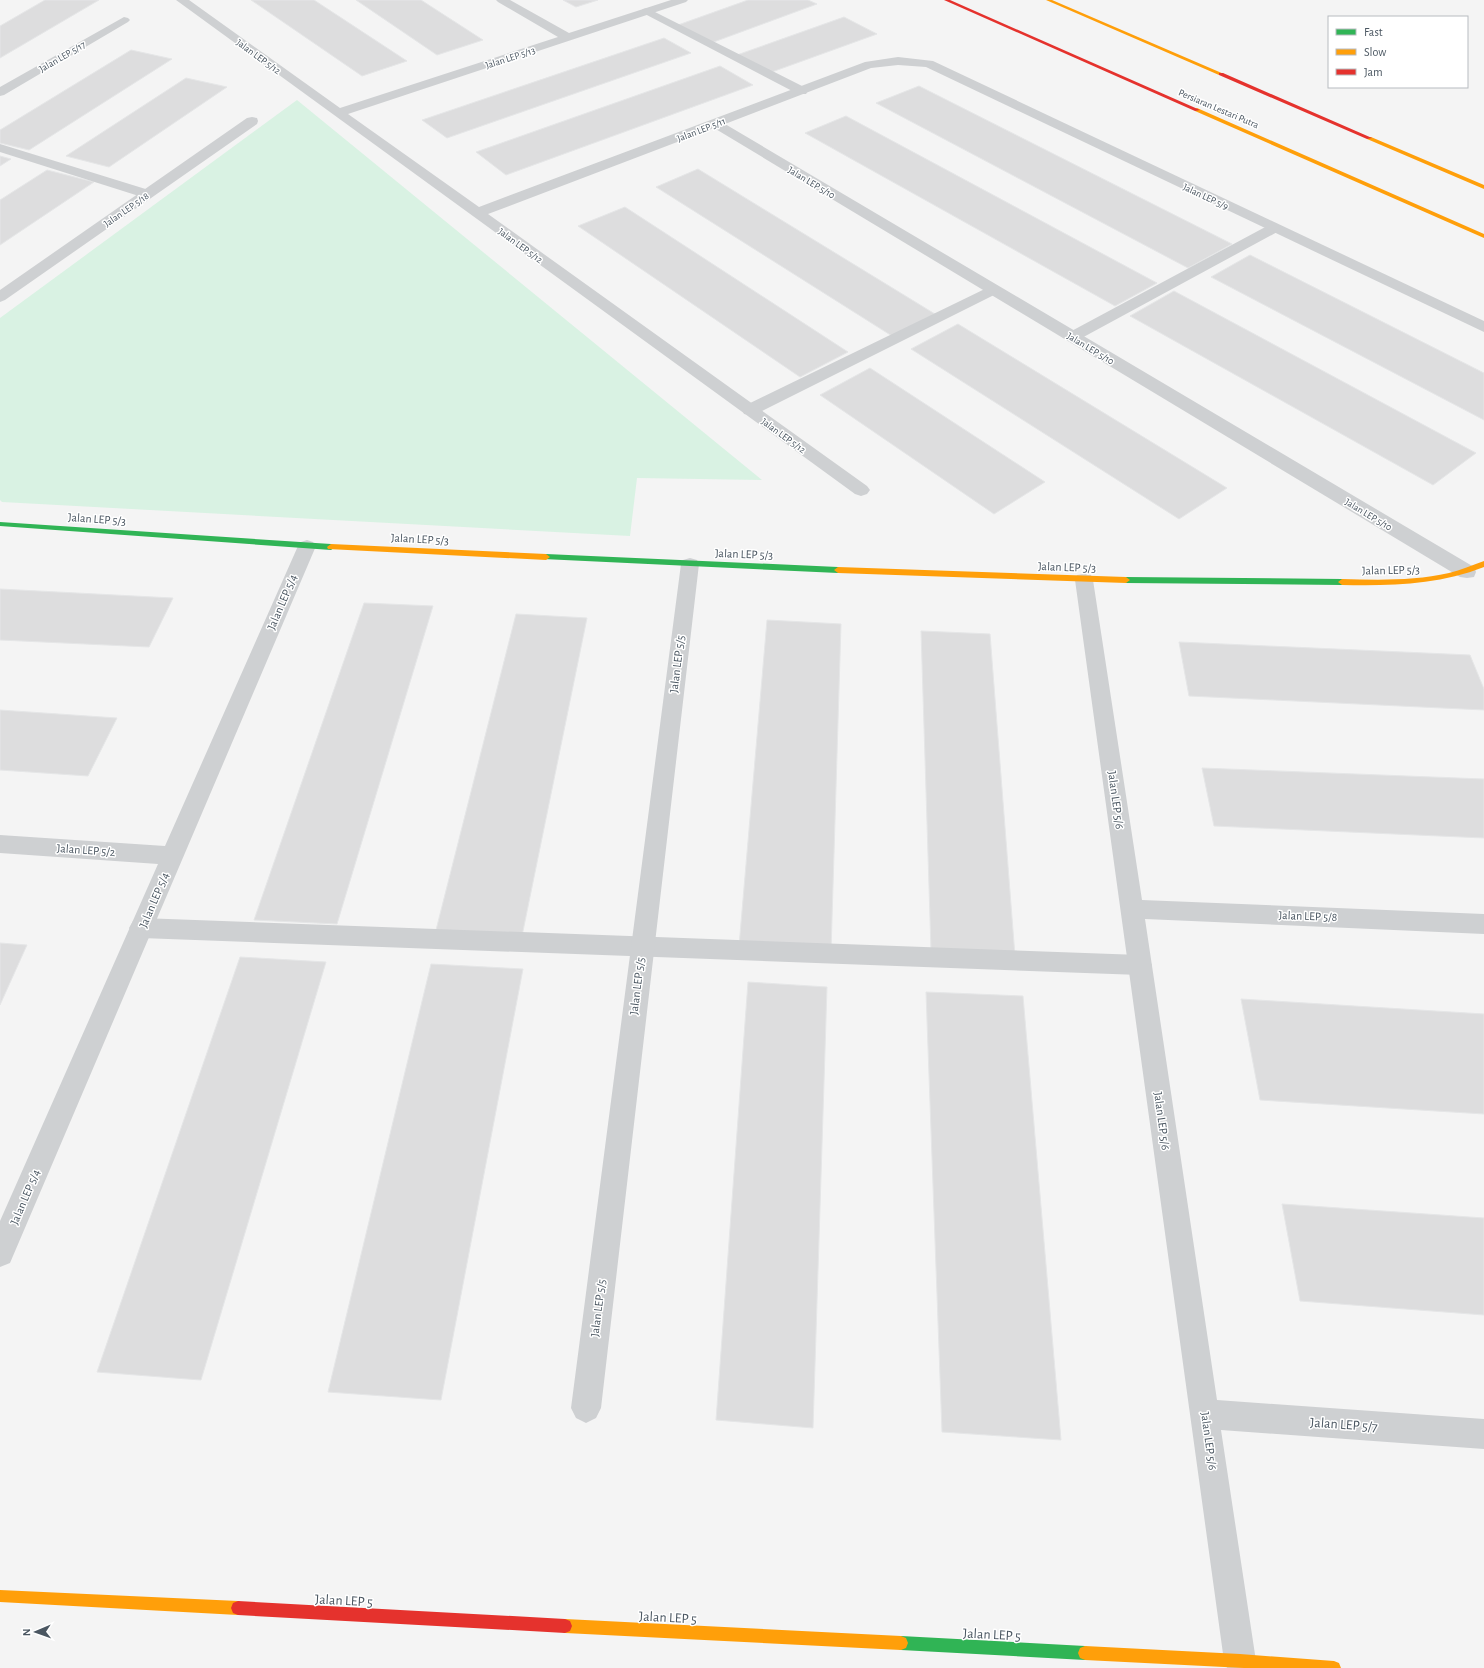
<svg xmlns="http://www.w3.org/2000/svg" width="1484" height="1668" font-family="'Alegreya Sans',sans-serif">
<rect width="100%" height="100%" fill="#f4f4f4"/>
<path fill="#d9f2e3" d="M 297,100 L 762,480 L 637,478 L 630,536 L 2,502 L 0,500 L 0,318 Z"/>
<path fill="#ddddde" stroke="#e5e6e7" d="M 45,0 L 99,0 L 0,58 L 0,26 Z
M 251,0 L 314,0 L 407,61 L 362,76 Z
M 356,0 L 421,0 L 483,40 L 437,55 Z
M 563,0 L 598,0 L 576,7 Z
M 748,0 L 808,0 L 817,4 L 711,43 L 678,25 Z
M 844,17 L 877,34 L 769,73 L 737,55 Z
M 664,38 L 691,53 L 447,138 L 422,120 Z
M 131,50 L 172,59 L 29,150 L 0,143 L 0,130 Z
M 720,66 L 753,85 L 506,175 L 476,152 Z
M 186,78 L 227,87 L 109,167 L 66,156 Z
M 919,86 L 1232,244 L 1188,268 L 876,103 Z
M 846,116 L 1157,283 L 1115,306 L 805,133 Z
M 0,156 L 11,159 L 0,166 Z
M 698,169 L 935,314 L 892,336 L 656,187 Z
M 47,170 L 94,182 L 0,245 L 0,200 Z
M 625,207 L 848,352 L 800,377 L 578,226 Z
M 1250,255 L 1484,373 L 1484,420 L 1211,277 Z
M 1174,291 L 1476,453 L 1433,485 L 1130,316 Z
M 958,324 L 1227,488 L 1179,519 L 911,349 Z
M 870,368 L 1045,482 L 994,514 L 820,395 Z
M 0,589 L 173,598 L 149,647 L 0,640 Z
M 364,603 L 433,606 L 337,924 L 254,920 Z
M 516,614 L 587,618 L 522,936 L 436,930 Z
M 767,620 L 841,624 L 831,952 L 739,946 Z
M 921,631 L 990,634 L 1015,956 L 931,951 Z
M 1179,642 L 1470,655 L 1484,689 L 1484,710 L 1189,696 Z
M 0,710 L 117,718 L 88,776 L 0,770 Z
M 1202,768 L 1484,779 L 1484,838 L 1214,826 Z
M 0,943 L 27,945 L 0,1005 Z
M 240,957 L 326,962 L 201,1380 L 97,1372 Z
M 431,964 L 523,969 L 441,1400 L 328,1392 Z
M 748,982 L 827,987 L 813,1428 L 716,1420 Z
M 926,992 L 1023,996 L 1061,1440 L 942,1432 Z
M 1241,999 L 1484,1014 L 1484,1114 L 1260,1100 Z
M 1282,1204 L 1484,1218 L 1484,1315 L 1300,1301 Z"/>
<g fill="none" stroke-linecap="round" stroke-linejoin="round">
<path fill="#ced0d2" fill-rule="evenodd" d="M 647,8 L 806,88 L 808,91 L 806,94 L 798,94 L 643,13 L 641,11 L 643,9 Z
M 0,144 L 152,191 L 154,194 L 152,197 L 147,198 L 142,197 L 0,152 Z
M 1274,224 L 1279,225 L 1281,228 L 1279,231 L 1078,340 L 1072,342 L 1066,340 L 1064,337 L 1066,334 L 1269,225 Z
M 993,285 L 998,287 L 1001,290 L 998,293 L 756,414 L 750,415 L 744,414 L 742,410 L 744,406 Z
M 141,918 L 1140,955 L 1148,958 L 1152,965 L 1148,972 L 1140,975 L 141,938 L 133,935 L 129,928 L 133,921 Z"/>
<path fill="#ced0d2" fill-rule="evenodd" d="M 176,0 L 189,0 L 340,108 L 558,37 L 498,2 L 496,0 L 510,0 L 569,33 L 671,0 L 688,0 L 686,2 L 348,114 L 479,207 L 865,62 L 898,57 L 933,61 L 1484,321 L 1484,332 L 926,67 L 898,65 L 871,68 L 725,124 L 1474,567 L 1476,572 L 1474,577 L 1467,578 L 1460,577 L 714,128 L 488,214 L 867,486 L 870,490 L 867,494 L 861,496 L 855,494 Z
M 124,17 L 128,18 L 130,20 L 128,22 L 4,95 L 0,96 L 0,87 Z
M 252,117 L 257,118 L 258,121 L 257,124 L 5,300 L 0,302 L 0,290 L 247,118 Z
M 307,540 L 313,542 L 316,546 L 10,1263 L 0,1267 L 0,1221 L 158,864 L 0,853 L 0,835 L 165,846 L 298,546 L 301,542 Z
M 690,558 L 697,560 L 699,564 L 601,1408 L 596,1418 L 586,1423 L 576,1418 L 571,1408 L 681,564 L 683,560 Z
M 1084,574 L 1091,575 L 1093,580 L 1142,900 L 1484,914 L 1484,934 L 1145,919 L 1217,1400 L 1484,1419 L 1484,1449 L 1221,1430 L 1256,1661 L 1253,1668 L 1227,1668 L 1224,1661 L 1075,580 L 1077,575 Z"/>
<path fill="#30b455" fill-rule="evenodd" d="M 0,522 L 331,544 L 335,547 L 331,550 L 0,526 Z
M 546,554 L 838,567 L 842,570 L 838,573 L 543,559 L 542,557 Z
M 1126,577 L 1342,579 L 1346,582 L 1342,585 L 1126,583 L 1122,580 Z
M 901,1636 L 1085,1646 L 1090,1648 L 1092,1653 L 1090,1658 L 1085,1660 L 901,1650 L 896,1648 L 894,1643 L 896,1638 Z"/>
<path fill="#ff9f0a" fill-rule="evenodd" d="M 1046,0 L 1052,0 L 1224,74 L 1219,75 Z
M 1197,108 L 1484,234 L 1484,238 L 1195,111 L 1195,109 Z
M 1367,137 L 1371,137 L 1484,185 L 1484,189 L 1367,139 Z
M 331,544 L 546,554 L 550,557 L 546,560 L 328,549 L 327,547 Z
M 1484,561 L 1484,567 C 1438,585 1391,586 1342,585 L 1338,582 L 1342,579 C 1378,580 1414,581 1449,573 C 1461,570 1472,565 1484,561 Z
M 838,567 L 1126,577 L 1130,580 L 1126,583 L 838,573 L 834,570 Z
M 0,1590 L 238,1601 L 243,1603 L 245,1608 L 243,1613 L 238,1615 L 0,1602 Z
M 565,1619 L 901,1636 L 906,1638 L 908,1643 L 906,1648 L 901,1650 L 565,1633 L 560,1631 L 558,1626 L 560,1621 Z
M 1085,1646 L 1240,1654 L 1334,1661 L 1339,1663 L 1341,1668 L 1244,1668 L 1085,1660 L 1080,1658 L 1078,1653 L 1080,1648 Z"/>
<path fill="#e5322d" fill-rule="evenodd" d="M 944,0 L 950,0 L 1200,110 L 1195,111 Z
M 1219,73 L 1223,73 L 1372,138 L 1367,139 L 1219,75 Z
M 238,1601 L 565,1619 L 570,1621 L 572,1626 L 570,1631 L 565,1633 L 238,1615 L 233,1613 L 231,1608 L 233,1603 Z"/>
</g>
<g text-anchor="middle" stroke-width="3" stroke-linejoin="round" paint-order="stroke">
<g font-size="10" fill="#4a5661" stroke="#fff">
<text transform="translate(62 56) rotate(-30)" y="4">Jalan LEP 5/17</text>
<text transform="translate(259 56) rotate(36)" y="4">Jalan LEP 5/12</text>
<text transform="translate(510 57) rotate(-18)" y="4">Jalan LEP 5/13</text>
<text transform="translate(1219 108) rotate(23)" y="4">Persiaran Lestari Putra</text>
<text transform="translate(701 129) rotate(-21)" y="4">Jalan LEP 5/11</text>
<text transform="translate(812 182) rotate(31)" y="4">Jalan LEP 5/10</text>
<text transform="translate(1206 196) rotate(25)" y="4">Jalan LEP 5/9</text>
<text transform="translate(126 209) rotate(-35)" y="4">Jalan LEP 5/18</text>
<text transform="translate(521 245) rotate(36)" y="4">Jalan LEP 5/12</text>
<text transform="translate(1091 348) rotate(31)" y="4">Jalan LEP 5/10</text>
<text transform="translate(784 435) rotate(36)" y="4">Jalan LEP 5/12</text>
<text transform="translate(1369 514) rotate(31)" y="4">Jalan LEP 5/10</text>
</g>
<g font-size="12" fill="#4a5661" stroke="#fff">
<text transform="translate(97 519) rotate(4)" y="4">Jalan LEP 5/3</text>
<text transform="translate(420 539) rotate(3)" y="4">Jalan LEP 5/3</text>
<text transform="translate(744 554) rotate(2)" y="4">Jalan LEP 5/3</text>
<text transform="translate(1067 567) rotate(2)" y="4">Jalan LEP 5/3</text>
<text transform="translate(1391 570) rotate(-1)" y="4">Jalan LEP 5/3</text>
<text transform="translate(282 602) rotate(-67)" y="4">Jalan LEP 5/4</text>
<text transform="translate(677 664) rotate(-83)" y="4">Jalan LEP 5/5</text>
<text transform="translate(1116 800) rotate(82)" y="4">Jalan LEP 5/6</text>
<text transform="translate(86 850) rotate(4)" y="4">Jalan LEP 5/2</text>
<text transform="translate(154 900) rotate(-67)" y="4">Jalan LEP 5/4</text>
<text transform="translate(1308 916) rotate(2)" y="4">Jalan LEP 5/8</text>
<text transform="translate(637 986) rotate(-83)" y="4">Jalan LEP 5/5</text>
<text transform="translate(1162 1121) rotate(82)" y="4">Jalan LEP 5/6</text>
<text transform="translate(25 1197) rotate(-67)" y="4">Jalan LEP 5/4</text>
<text transform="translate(598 1308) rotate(-83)" y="4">Jalan LEP 5/5</text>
<text transform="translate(1209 1441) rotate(82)" y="4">Jalan LEP 5/6</text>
</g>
<g font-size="14" fill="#4a5661" stroke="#fff">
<text transform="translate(1344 1424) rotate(4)" y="5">Jalan LEP 5/7</text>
<text transform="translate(344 1600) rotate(3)" y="5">Jalan LEP 5</text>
<text transform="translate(668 1617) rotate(3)" y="5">Jalan LEP 5</text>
<text transform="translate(992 1634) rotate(3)" y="5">Jalan LEP 5</text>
</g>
</g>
<rect x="1328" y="16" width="140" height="72" fill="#ffffff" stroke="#b7bbc0"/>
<rect x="1336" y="29" width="20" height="6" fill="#30b455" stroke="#b7bbc0"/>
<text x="1364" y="36" font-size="12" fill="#4a5661">Fast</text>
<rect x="1336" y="49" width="20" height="6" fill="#ff9f0a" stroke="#b7bbc0"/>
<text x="1364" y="56" font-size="12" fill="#4a5661">Slow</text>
<rect x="1336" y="69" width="20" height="6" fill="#e5322d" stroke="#b7bbc0"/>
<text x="1364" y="76" font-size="12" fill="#4a5661">Jam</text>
<g transform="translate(36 1632) rotate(268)" stroke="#ffffff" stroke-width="3" paint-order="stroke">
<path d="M0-3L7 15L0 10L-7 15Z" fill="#4a5661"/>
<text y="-6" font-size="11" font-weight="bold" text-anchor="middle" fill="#4a5661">N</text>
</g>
</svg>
